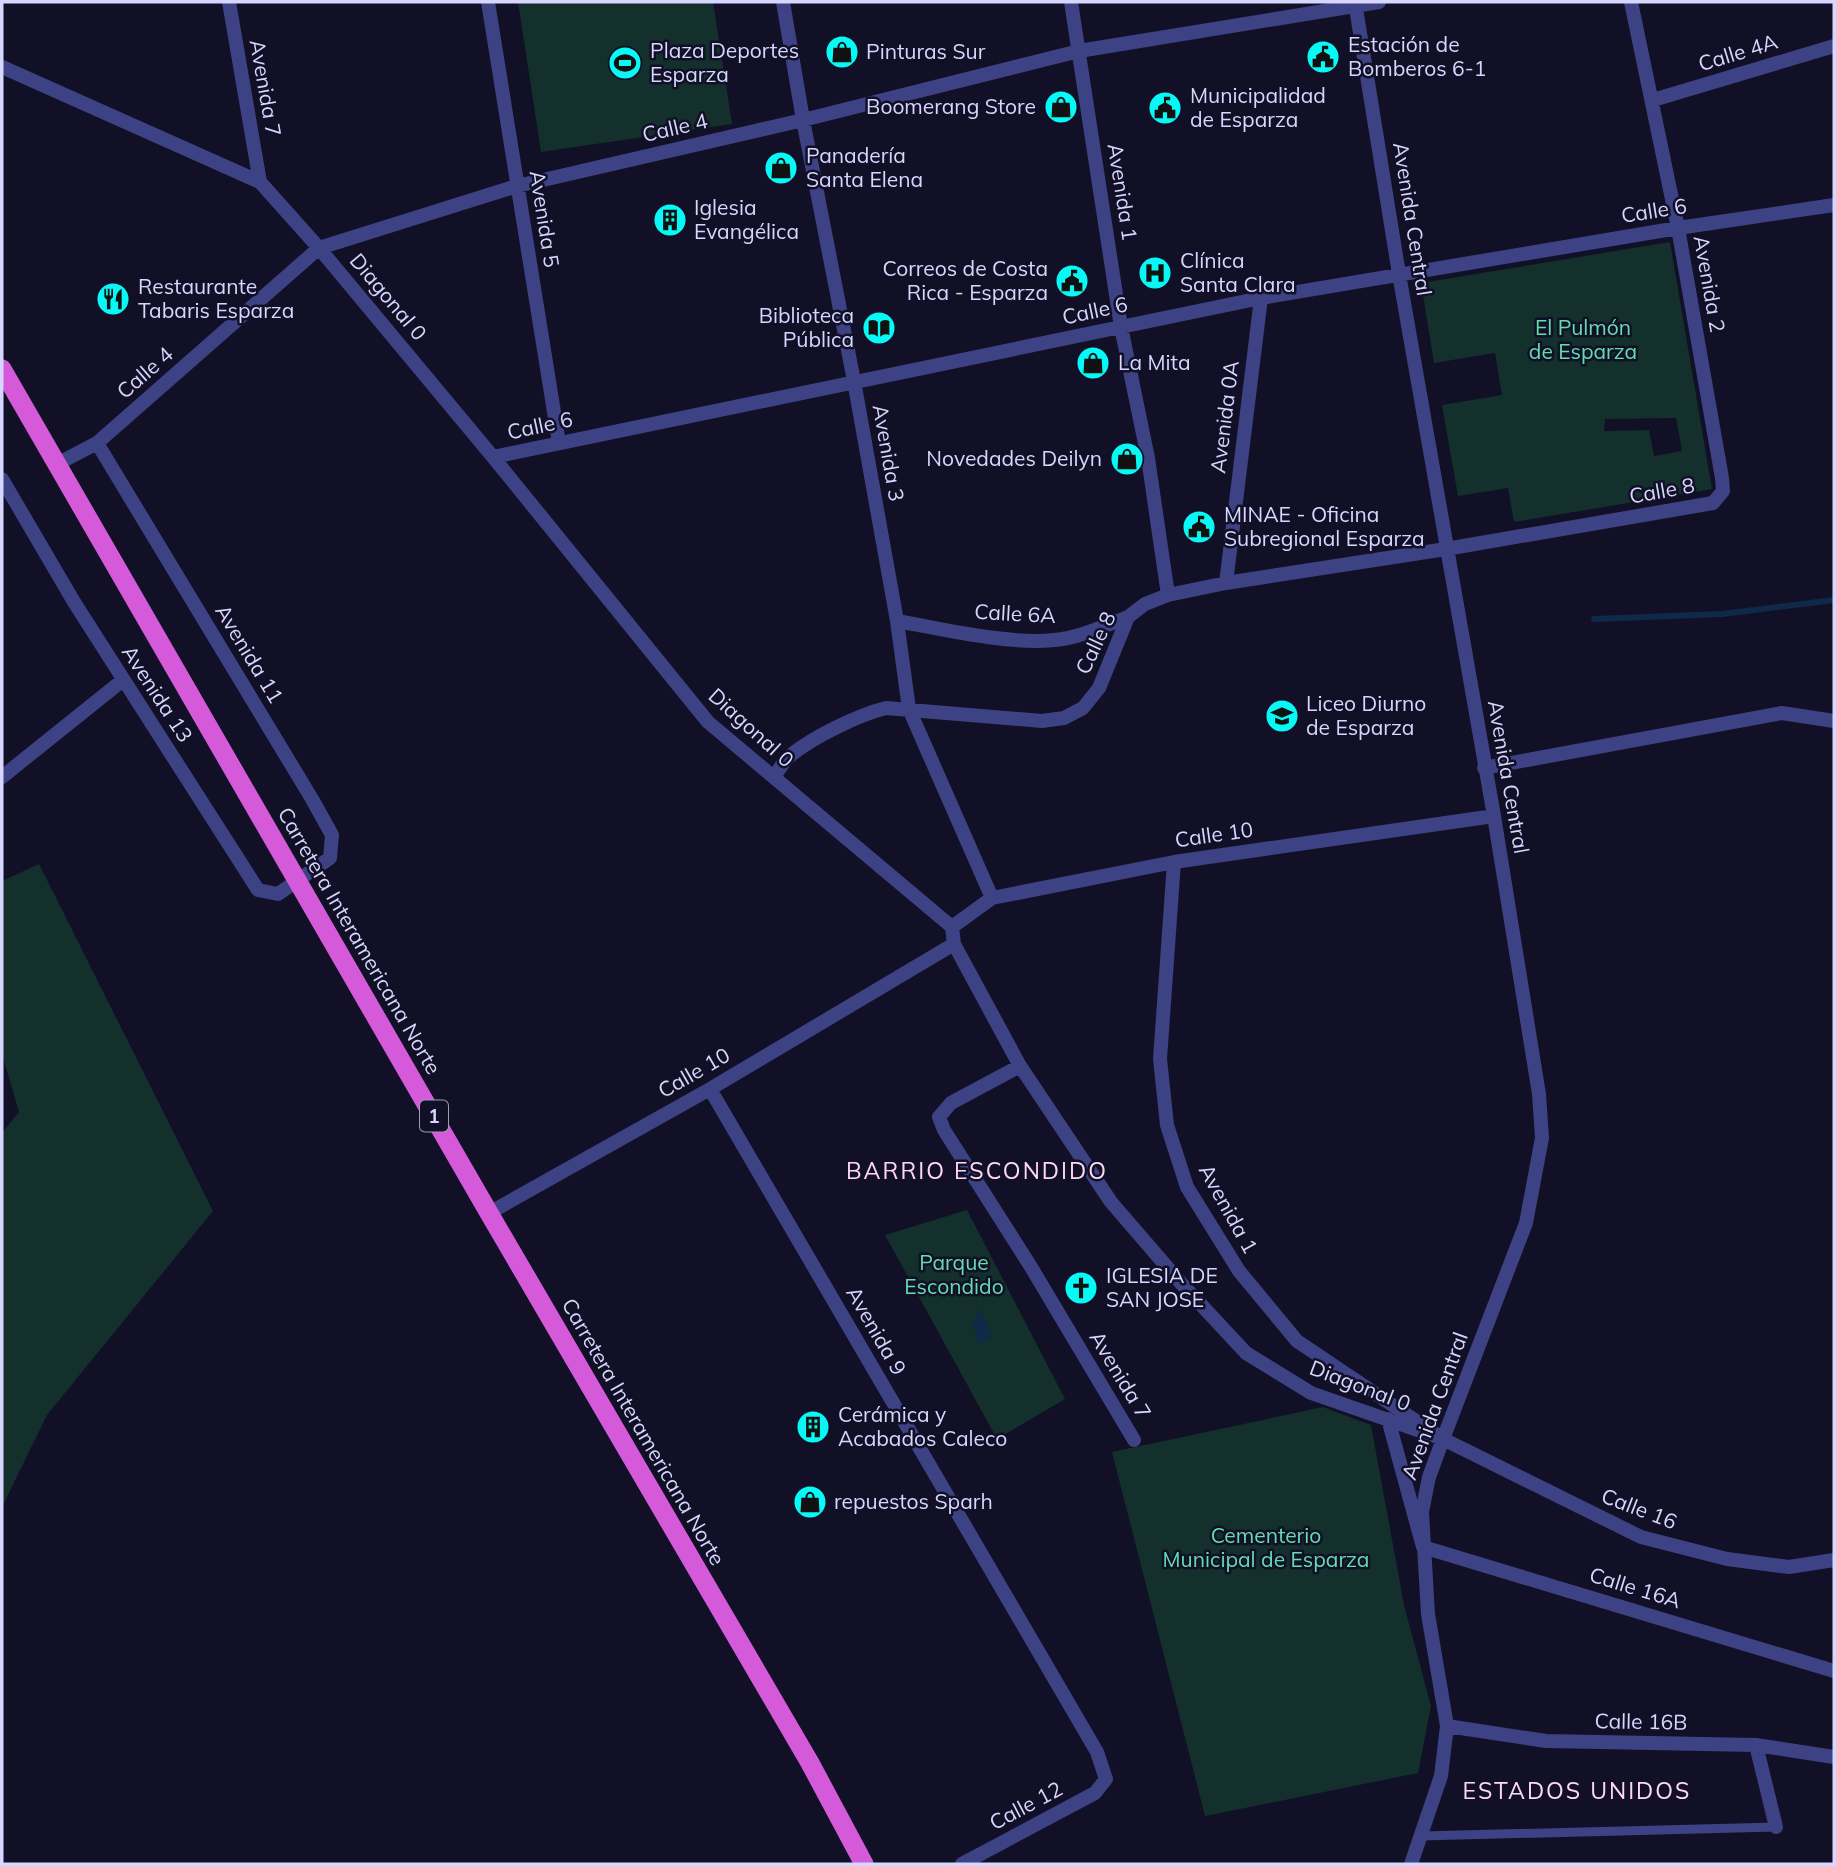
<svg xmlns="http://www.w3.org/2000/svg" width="1836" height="1866" font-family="Mulish,sans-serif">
<rect width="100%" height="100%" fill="#111026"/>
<path fill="#13302c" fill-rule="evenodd" d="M 518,2 L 713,2 L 732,124 L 541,152 Z
M 1670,242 L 1712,489 L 1514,522 L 1508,488 L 1458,496 L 1442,405 L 1502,395 L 1495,353 L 1434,363 L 1421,283 ZM 1676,418 L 1682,451 L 1654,456 L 1649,430 L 1604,431 L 1605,419 Z
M 39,864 L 213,1211 L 47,1415 L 2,1507 L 2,1133 L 19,1112 L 2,1054 L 2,881 Z
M 967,1210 L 1065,1399 L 997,1439 L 885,1235 Z
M 1323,1407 L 1371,1425 L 1404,1605 L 1431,1706 L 1418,1773 L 1205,1816 L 1112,1452 Z"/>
<path fill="#0e2a48" d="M 979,1307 L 992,1336 L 980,1345 L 973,1327 Z"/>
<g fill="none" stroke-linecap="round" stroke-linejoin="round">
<path stroke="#0e2a48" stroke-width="6" d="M 1594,619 L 1722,614 L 1834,600"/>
<path stroke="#3c4284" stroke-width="9" d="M 1422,1836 L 1776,1827"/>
<path stroke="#3c4284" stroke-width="14" d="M 229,2 L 260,182
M 488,2 L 559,443
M 783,2 L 803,120 L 854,381 L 897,621 L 909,709 L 992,898
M 1071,2 L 1121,327 L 1148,458 L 1168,595
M 1355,2 L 1399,274 L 1494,816 L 1539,1094 L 1542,1138 L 1526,1223 L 1443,1439 L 1429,1477 L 1422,1512 L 1428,1614 L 1447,1726 L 1441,1776 L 1411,1864
M 2,67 L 260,182 L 319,248 L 493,457 L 708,722 L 952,927 L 954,944 L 1020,1066 L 1111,1202 L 1180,1282 L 1246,1353 L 1311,1393 L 1443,1439
M 1653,100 L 1834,46
M 493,457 L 1261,298 L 1678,228 L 1834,205
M 57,464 L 97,443 L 319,248 L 517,186 L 803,120 L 1079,51 L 1379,2
M 2,479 L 74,602 L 258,890 L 278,894 L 330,858 L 332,835 L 312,799 L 97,443
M 1226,583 L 1261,298
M 897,621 C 942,629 1010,645 1054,640 C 1079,638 1104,626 1128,617
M 1484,768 L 1782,713 L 1834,721
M 2,777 L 123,680
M 774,777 C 779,770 784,760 791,755 C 813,737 858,715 886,708 L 1042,721 L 1064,718 L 1083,708 L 1099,688 L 1128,617 L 1145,604 L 1168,595 L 1226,583 L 1446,549 L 1713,503 L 1723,491 L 1722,478 L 1678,228 L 1631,2
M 1174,862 L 1160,1059 L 1167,1125 L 1187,1187 L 1239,1271 L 1297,1341 L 1443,1439 L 1641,1537 L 1727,1559 L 1789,1567 L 1834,1560
M 952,927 L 992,898 L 1174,862 L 1494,816
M 1020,1066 L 951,1103 L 939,1117 L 944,1130 L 1031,1267 L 1134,1440
M 710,1089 L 1097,1752 L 1106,1779 L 1095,1793 L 962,1864
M 489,1213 L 710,1089 L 954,944
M 1388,1419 L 1423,1547 L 1834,1671
M 1447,1726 L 1546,1741 L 1756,1745 L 1834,1757
M 1756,1745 L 1776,1827"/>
<path stroke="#d55ada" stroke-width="19" d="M 2,369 L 489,1213 L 810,1763 L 864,1864"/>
</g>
<defs>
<symbol id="shop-disc" viewBox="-11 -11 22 22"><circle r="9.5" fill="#07f9f5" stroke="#111026"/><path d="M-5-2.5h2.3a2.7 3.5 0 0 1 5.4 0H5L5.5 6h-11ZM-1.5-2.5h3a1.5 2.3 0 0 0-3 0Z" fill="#111"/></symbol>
<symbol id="civic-disc" viewBox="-11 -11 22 22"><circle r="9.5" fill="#07f9f5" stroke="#111026"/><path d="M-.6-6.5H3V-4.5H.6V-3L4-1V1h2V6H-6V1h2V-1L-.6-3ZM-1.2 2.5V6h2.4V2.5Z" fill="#111"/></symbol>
<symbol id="stadium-disc" viewBox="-11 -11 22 22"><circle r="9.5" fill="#07f9f5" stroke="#111026"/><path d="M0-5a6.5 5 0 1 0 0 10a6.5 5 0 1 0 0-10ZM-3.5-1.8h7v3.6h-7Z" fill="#111"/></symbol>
<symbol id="building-disc" viewBox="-11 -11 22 22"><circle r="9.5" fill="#07f9f5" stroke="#111026"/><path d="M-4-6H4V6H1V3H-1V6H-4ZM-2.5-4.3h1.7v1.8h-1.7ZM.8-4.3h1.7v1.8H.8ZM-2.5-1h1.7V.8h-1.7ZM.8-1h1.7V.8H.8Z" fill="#111"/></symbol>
<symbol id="hospital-disc" viewBox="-11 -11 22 22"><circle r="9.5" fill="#07f9f5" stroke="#111026"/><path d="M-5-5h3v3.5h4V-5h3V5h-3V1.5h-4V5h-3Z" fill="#111"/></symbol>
<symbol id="restaurant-disc" viewBox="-11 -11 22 22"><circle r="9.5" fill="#07f9f5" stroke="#111026"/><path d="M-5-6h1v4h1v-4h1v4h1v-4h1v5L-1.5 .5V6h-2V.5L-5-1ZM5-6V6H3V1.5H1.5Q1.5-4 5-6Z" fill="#111"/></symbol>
<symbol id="library-disc" viewBox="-11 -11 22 22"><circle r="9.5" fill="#07f9f5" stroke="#111026"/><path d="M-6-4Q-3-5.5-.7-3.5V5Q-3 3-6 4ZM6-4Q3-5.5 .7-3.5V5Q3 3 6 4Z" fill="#111"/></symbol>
<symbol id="school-disc" viewBox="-11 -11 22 22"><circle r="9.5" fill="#07f9f5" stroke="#111026"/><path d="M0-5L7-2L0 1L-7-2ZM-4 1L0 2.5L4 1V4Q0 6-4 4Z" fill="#111"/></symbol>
<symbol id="church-disc" viewBox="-11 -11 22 22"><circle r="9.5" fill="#07f9f5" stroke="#111026"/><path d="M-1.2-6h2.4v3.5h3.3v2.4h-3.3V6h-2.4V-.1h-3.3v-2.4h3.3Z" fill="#111"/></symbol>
</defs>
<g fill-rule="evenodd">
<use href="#shop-disc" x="823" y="33" width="38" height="38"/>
<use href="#civic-disc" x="1304" y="38" width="38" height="38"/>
<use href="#stadium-disc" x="606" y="44" width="38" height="38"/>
<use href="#shop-disc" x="1042" y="88" width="38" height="38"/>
<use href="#civic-disc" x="1146" y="89" width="38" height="38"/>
<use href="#shop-disc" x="762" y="149" width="38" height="38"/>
<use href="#building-disc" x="651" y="201" width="38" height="38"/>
<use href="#hospital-disc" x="1136" y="254" width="38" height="38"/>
<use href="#civic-disc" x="1053" y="262" width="38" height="38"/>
<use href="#restaurant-disc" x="94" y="280" width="38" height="38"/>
<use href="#library-disc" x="860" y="309" width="38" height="38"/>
<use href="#shop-disc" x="1074" y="344" width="38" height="38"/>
<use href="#shop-disc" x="1108" y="440" width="38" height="38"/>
<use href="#civic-disc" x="1180" y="508" width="38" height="38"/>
<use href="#school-disc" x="1263" y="697" width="38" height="38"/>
<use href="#church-disc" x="1062" y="1269" width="38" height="38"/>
<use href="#building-disc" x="794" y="1408" width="38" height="38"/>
<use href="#shop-disc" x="791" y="1483" width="38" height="38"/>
</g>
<g text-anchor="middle" stroke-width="5" stroke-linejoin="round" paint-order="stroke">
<rect fill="#111026" stroke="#9b9bbd" stroke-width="2" x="420" y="1100.5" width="28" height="31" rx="5"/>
<g font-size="19" font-weight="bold" fill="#d6d6fe">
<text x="434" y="1123">1</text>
</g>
<g font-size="21" fill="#d6d6fe" stroke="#111026" text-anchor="start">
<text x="1348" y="52">Estación de<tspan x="1348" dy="24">Bomberos 6-1</tspan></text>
<text x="650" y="58">Plaza Deportes<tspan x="650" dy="24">Esparza</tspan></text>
<text x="866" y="59">Pinturas Sur</text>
<text x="1190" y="103">Municipalidad<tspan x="1190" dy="24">de Esparza</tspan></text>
<text x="1036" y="114" text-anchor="end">Boomerang Store</text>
<text x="806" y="163">Panadería<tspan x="806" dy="24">Santa Elena</tspan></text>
<text x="694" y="215">Iglesia<tspan x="694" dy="24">Evangélica</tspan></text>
<text x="1180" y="268">Clínica<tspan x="1180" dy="24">Santa Clara</tspan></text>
<text x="1048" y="276" text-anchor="end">Correos de Costa<tspan x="1048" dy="24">Rica - Esparza</tspan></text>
<text x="138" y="294">Restaurante<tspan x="138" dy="24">Tabaris Esparza</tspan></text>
<text x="854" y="323" text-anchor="end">Biblioteca<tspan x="854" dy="24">Pública</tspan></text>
<text x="1118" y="370">La Mita</text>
<text x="1102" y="466" text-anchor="end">Novedades Deilyn</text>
<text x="1224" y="522">MINAE - Oficina<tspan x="1224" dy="24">Subregional Esparza</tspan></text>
<text x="1306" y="711">Liceo Diurno<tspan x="1306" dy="24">de Esparza</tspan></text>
<text x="1106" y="1283">IGLESIA DE<tspan x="1106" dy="24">SAN JOSE</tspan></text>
<text x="838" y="1422">Cerámica y<tspan x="838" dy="24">Acabados Caleco</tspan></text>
<text x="834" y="1509">repuestos Sparh</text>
</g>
<g font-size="21" fill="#d6d6fe" stroke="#111026">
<text transform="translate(1738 53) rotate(-17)" y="7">Calle 4A</text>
<text transform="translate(265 88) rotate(80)" y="7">Avenida 7</text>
<text transform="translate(675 128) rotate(-13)" y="7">Calle 4</text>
<text transform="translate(1122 192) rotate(81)" y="7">Avenida 1</text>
<text transform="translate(1654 211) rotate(-9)" y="7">Calle 6</text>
<text transform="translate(544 219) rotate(81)" y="7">Avenida 5</text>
<text transform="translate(1412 219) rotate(81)" y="7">Avenida Central</text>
<text transform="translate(1709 284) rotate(80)" y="7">Avenida 2</text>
<text transform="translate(388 297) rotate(50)" y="7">Diagonal 0</text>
<text transform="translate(1095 311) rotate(-12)" y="7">Calle 6</text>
<text transform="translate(145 373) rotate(-41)" y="7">Calle 4</text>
<text transform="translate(1225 417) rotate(-83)" y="7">Avenida 0A</text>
<text transform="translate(540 426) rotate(-12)" y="7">Calle 6</text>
<text transform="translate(888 453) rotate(80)" y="7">Avenida 3</text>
<text transform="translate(1662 491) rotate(-10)" y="7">Calle 8</text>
<text transform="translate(1015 614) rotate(3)" y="7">Calle 6A</text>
<text transform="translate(1096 643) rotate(-65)" y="7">Calle 8</text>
<text transform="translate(249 654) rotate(59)" y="7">Avenida 11</text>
<text transform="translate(157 694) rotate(57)" y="7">Avenida 13</text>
<text transform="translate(751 728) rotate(42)" y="7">Diagonal 0</text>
<text transform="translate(1508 777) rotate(80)" y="7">Avenida Central</text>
<text transform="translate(1214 835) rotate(-8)" y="7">Calle 10</text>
<text transform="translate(359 941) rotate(60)" y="7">Carretera Interamericana Norte</text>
<text transform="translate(694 1073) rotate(-30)" y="7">Calle 10</text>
<text transform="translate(1228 1209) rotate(61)" y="7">Avenida 1</text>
<text transform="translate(876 1331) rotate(60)" y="7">Avenida 9</text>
<text transform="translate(1120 1375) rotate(59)" y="7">Avenida 7</text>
<text transform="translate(1360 1386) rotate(21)" y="7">Diagonal 0</text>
<text transform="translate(1435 1406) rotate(-70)" y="7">Avenida Central</text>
<text transform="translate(643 1432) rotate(60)" y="7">Carretera Interamericana Norte</text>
<text transform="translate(1639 1509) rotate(21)" y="7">Calle 16</text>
<text transform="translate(1635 1588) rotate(17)" y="7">Calle 16A</text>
<text transform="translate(1641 1722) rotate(1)" y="7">Calle 16B</text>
<text transform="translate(1026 1806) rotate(-28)" y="7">Calle 12</text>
</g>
<g font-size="21" fill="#63ddb0" stroke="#111026">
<text x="1583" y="335">El Pulmón<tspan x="1583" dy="24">de Esparza</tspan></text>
<text x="954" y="1270">Parque<tspan x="954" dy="24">Escondido</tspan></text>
<text x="1266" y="1543">Cementerio<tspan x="1266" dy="24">Municipal de Esparza</tspan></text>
</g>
<g font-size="23" letter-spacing="2" fill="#fed8f5" stroke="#111026">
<text x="977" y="1179">BARRIO ESCONDIDO</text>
<text x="1577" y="1799">ESTADOS UNIDOS</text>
</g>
</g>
<rect width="1836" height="1866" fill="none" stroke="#d6d6fe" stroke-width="7"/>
</svg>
